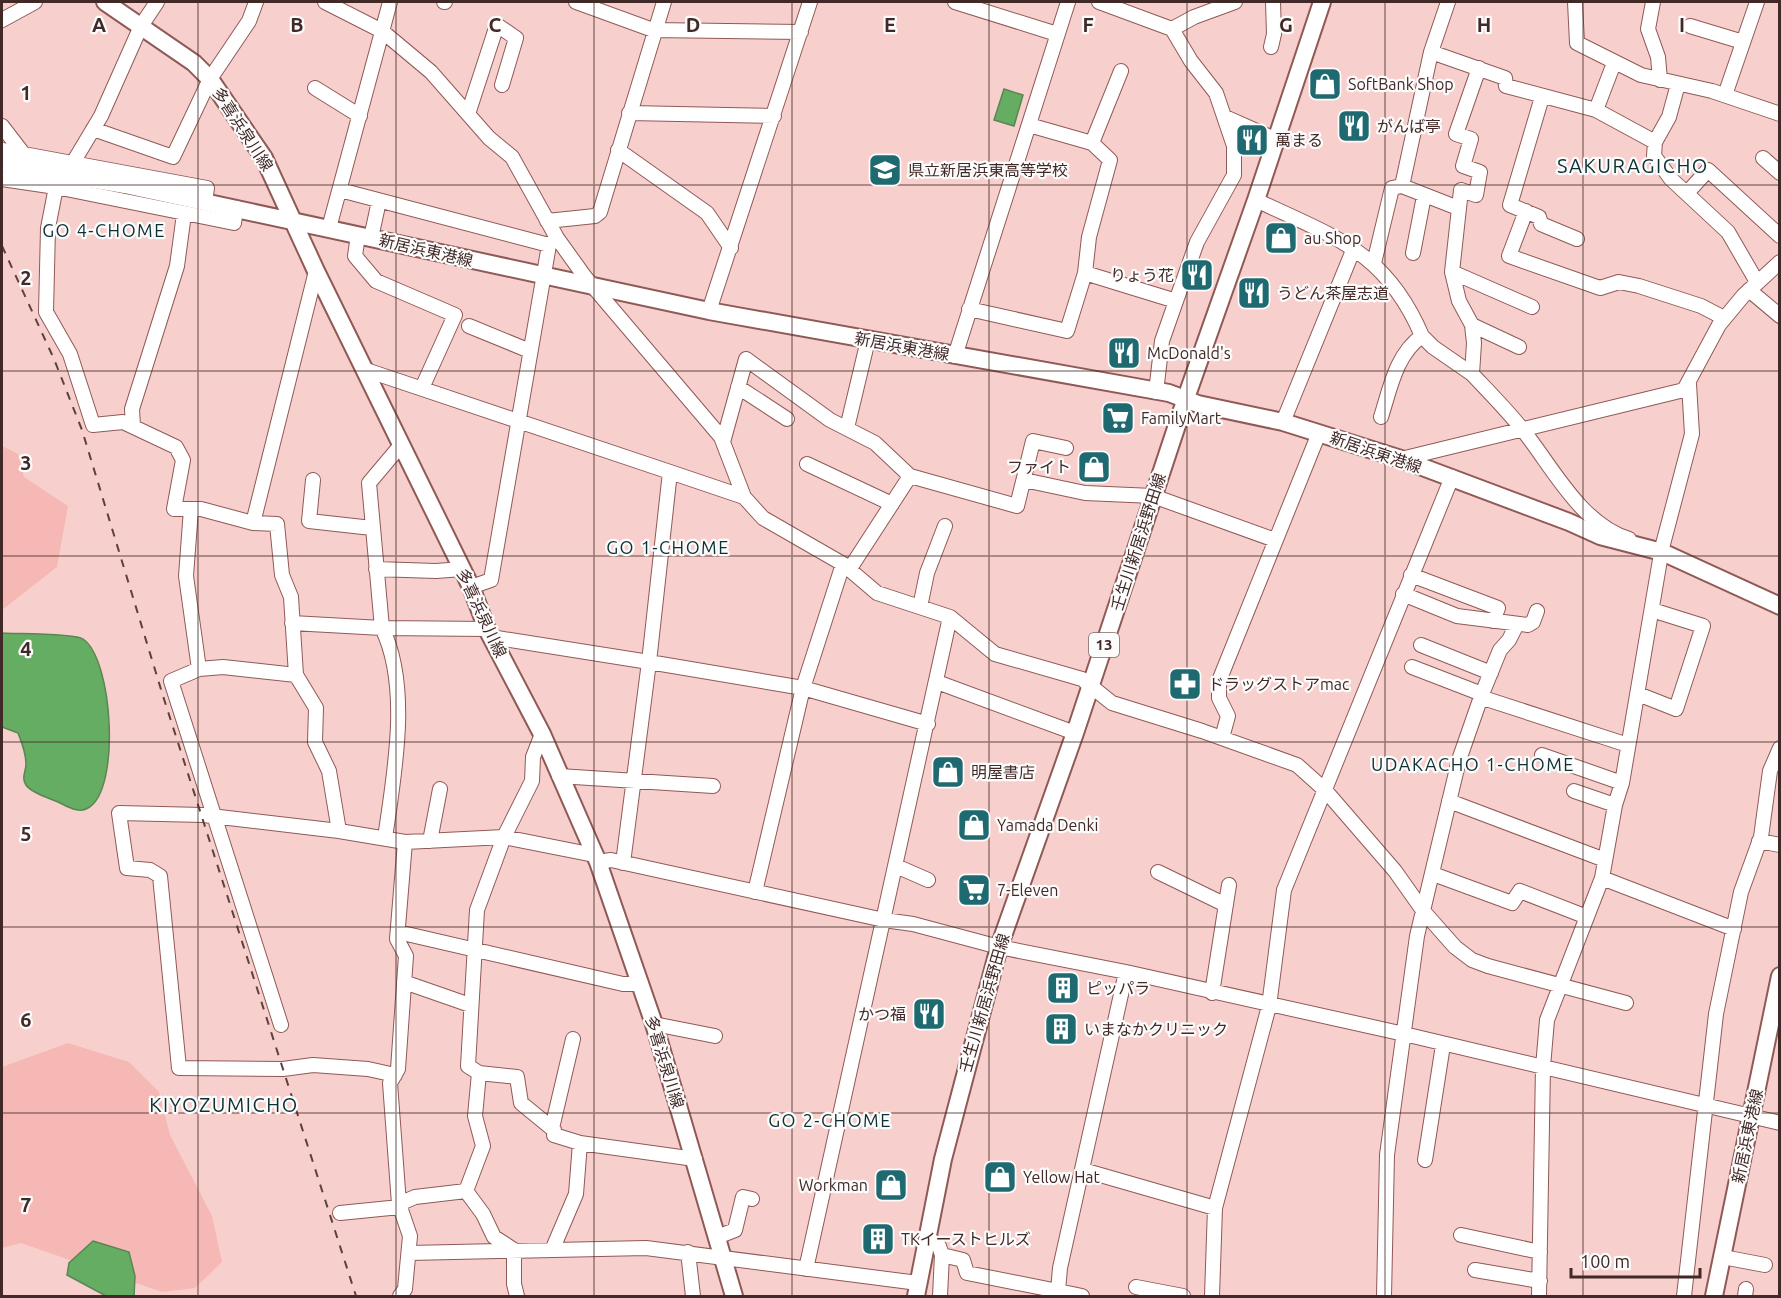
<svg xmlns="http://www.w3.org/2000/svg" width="1781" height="1298" font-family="Ubuntu,'Noto Sans JP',sans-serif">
<rect width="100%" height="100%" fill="#f7d0cd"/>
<path fill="#f6b8b4" d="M 2,446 L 18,454 L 24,477 L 68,506 L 57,567 L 2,610 Z
M 68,1043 L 129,1062 L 159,1092 L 170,1135 L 212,1216 L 222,1262 L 195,1288 L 162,1292 L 21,1243 L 2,1248 L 2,1067 Z"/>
<path fill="#66ad64" stroke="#5b8552" stroke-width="1.5" d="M 1004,89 L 1023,95 L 1014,126 L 994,120 Z
M 2,633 C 16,634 74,633 83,639 C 113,659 121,790 88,808 C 78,814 67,806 58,802 C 49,798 31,793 26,785 C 21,777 26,772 26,764 C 26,753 22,743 18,733 L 2,727 Z
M 93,1241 L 129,1252 L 135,1276 L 134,1296 L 106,1296 L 67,1275 L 69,1263 Z"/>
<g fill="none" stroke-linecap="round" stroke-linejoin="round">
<defs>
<path id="minor" d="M 325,2 L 382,31 L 431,72 L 489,138 L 512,157 L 557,238 L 585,277 L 721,437 L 744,497 L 763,518 L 843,564 L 877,593 L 950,617 L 995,654 L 1082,679 L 1112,703 L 1202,731 L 1297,765 L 1325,790 L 1395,871 L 1424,912 L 1455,947 L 1472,960 L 1488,966 L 1626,1003
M 444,2 L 445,2
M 576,2 L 653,30 L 801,32
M 955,2 L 1057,34
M 1099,2 L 1172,29 L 1191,61 L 1216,93 L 1234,146 L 1234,175 L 1197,242 L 1176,301
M 1448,2 L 1431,52 L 1402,186 L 1458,208
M 1575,2 L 1577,43 L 1641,75 L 1712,91 L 1780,114
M 1653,2 L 1648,29 L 1658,57 L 1660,80
M 2,20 L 35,2
M 1690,26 L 1743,42
M 1172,29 L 1194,17 L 1235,2
M 1271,47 L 1274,34 L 1273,2
M 1431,52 L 1505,78 L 1506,86 L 1596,110 L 1655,142 L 1654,156 L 1671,179 L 1728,232 L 1757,282
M 315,88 L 360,116
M 1725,95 L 1757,2
M 1542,97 L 1510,205 L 1539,217 L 1541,224 L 1577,239
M 1596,110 L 1614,63
M 629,113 L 774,116
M 468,114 L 497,25 L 516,38 L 502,85
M 1225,117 L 1277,140
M 1029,125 L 1092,143 L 1110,160 L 1089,237 L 1085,273
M 2,126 L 22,152
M 93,129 L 173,157 L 210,79 L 249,21 L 256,2
M 1655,142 L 1669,117 L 1678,84
M 1092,143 L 1121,71
M 2,150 L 207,188 L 205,202
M 618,150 L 707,213 L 731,248
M 1763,158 L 1780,173
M 74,161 L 101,116 L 141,26 L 157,2
M 2,179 L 56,187 L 234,223 L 236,208
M 56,187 L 48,228 L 46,312 L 70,354 L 93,425 L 123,422 L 176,447 L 183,460 L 174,509 L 201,509 L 253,523 L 277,524 L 282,575 L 291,597 L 296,675 L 316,708 L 315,742 L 329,771 L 339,831 L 405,842
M 340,190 L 549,245 L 554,240
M 1687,193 L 1708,170 L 1780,236
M 1256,200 C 1334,237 1386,251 1422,336
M 1526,211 L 1509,256 L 1600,288 L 1619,282 L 1639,286 L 1701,306 L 1724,318
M 547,221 L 595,216 L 600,212 L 664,2
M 329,228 L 390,2
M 358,235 L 355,256 L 376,281 L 455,315 L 422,388
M 371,238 L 379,201
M 1413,253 L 1424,196
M 1374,263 L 1392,188 L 1402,186
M 1452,272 L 1532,307
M 1749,290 L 1780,316
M 969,309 L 1067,331 L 1085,273 L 1176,301 L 1162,341 L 1156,392
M 709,311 L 810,2
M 1472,325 L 1459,301 L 1452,272 L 1461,190 L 1476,195 L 1480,172 L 1463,166 L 1471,139 L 1456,134 L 1479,68
M 469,326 L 530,351
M 1519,347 L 1472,325 L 1474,343 L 1472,374 C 1489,392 1507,410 1522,429 C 1552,466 1580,524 1629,539
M 955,356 L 1068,2
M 366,370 L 670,472
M 738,387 L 787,419
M 1381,417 C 1390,389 1396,354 1422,336 L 1433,347 L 1472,374
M 1283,422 L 1354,248
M 133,426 L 132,409 L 177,266 L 184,214
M 847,428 L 868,340
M 723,442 L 746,359 L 830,420 L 875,443 L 910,476 L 849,570
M 1401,459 L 1684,390 L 1719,325 L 1743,296 L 1780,262
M 807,464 L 892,504
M 910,476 L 1017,506 L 1033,441 L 1066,448
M 313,480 L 309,521 L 372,528
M 1024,480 L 1085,493 L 1153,496 L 1275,540
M 191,509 L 186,576 L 199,669 L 171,681 L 281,1025
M 253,523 L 316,271
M 376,569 L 436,571 L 462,569
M 1411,575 L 1498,608 L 1493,621
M 471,587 L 491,580 L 549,245
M 1403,594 L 1457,616 L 1528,625 L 1533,622 L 1537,611
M 920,607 L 927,573 L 945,526
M 292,623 L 382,628 L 487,629
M 491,637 L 649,662 L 670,472 L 744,497
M 1421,645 L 1491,673
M 1412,667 L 1482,694
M 199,669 L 223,667 L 296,675
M 937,682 L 1075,733
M 1638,694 L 1676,709 L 1703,626 L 1652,610
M 1480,697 L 1628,745
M 1222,738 L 1228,716 L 1219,698 L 1219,681 L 1319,433
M 1542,755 L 1622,783
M 559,776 L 713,786
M 1574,791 L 1615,805
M 1449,801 L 1605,860
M 339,831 L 203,815 L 119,813 L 127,868 L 150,870 L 160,876 L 179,1068 L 283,1069 L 313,1065 L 368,1069 L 395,1075
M 385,838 C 394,775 411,687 382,628 L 369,483 L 401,445
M 430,841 L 440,789
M 1759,841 L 1780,845
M 598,862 L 611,860 L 884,920 L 913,924 L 999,947 L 1126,972 L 1404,1034 L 1780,1123
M 623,863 L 649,662 L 803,688 L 928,724
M 896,866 L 928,880
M 1158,872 L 1226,905
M 1433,874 L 1512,903 L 1520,891 L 1587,917
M 1602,878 L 1734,929
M 755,892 L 803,688 L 843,564
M 398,932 L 623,984 L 641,984
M 404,982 L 470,1005
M 1212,993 L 1229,885
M 654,1024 L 715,1036
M 479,1073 L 468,1066 L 477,910 L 504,837 L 532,781 L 533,757 L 542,734
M 552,1128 L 573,1039
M 580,1143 L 695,1159
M 1425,1160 L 1443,1045
M 1083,1170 L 1215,1208
M 399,1204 L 415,1197 L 466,1191
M 340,1213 L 400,1207
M 1461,1235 L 1540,1252
M 717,1237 L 735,1230 L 743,1197 L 752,1199
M 927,1237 L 939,1246 L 942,1255 L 963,1260 L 967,1273 L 1058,1291 L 1060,1268 L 1126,972
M 688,1252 L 693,1296
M 409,1253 L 646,1248 L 918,1283
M 1723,1257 L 1765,1265
M 806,1269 L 950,617
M 1475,1270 L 1540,1281
M 1136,1287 L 1183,1296
M 400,1296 L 405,1289 L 410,1236 L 399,1204 L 390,1083 L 398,1069 L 406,956 L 397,939 L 405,842 L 504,837 L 594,855
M 517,1296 L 514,1284 L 514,1250 L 494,1237 L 483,1214 L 466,1191 L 483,1146 L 475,1116 L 479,1073 L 517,1077 L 521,1103 L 554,1130 L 554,1135 L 580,1143 L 576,1194 L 553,1248
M 940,1296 L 942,1255
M 1058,1296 L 1058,1291 L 1082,1296
M 1212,1296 L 1215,1208 L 1269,1006 L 1284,890 L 1452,477
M 1384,1296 L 1387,1155 L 1417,936 L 1459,760 L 1482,694 L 1500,650 L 1509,640 L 1517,624
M 1539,1296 L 1543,1067 L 1547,1020 L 1602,878 L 1615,805 L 1622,783 L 1662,548 L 1692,434 L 1689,384
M 1684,1296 L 1716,1014 L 1741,892 L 1761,837 L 1770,771 L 1780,748
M 1745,1296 L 1746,1289"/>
<path id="major" d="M 105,2 L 194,63 L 210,79 L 264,158 L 316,271 L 471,587 L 487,629 L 542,734 L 598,862 L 654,1024 L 734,1296
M 2,164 L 125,185 L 709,311 L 1169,393 L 1198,404 L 1283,422 L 1401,459 L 1569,522 L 1600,536 L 1662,552 L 1780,606
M 916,1296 L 943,1159 L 999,947 L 1075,733 L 1186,398 L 1256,200 L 1322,2
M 1714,1296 L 1780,976"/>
</defs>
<use href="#minor" stroke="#905956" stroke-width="16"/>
<use href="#major" stroke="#905956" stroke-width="20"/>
<use href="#minor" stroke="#fff" stroke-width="14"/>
<use href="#major" stroke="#fff" stroke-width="16"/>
<path stroke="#5c413f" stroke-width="2" stroke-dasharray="8 8" stroke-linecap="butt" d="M 2,246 L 54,359 L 82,430 L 163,696 L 356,1296"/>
</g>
<path fill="none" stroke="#412927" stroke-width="1.5" stroke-opacity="0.55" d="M 198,2 L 198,1296M 396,2 L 396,1296M 594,2 L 594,1296M 792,2 L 792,1296M 989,2 L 989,1296M 1187,2 L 1187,1296M 1385,2 L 1385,1296M 1583,2 L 1583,1296M 2,185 L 1780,185M 2,371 L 1780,371M 2,556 L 1780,556M 2,742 L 1780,742M 2,927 L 1780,927M 2,1113 L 1780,1113"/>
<defs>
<symbol id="shop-square" viewBox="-11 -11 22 22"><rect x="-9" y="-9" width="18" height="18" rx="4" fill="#1f6a71" stroke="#fcfcfc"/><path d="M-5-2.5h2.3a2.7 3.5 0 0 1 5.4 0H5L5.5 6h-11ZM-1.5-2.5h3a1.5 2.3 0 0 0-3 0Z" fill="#fff"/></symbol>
<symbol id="restaurant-square" viewBox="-11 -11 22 22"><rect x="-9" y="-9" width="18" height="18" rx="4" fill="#1f6a71" stroke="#fcfcfc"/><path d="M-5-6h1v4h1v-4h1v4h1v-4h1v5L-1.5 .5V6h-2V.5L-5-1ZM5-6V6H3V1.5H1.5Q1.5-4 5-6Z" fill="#fff"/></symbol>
<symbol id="school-square" viewBox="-11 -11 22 22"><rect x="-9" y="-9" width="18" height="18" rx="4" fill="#1f6a71" stroke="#fcfcfc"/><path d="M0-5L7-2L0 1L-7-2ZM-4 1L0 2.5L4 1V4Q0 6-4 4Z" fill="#fff"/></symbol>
<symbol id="supermarket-square" viewBox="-11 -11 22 22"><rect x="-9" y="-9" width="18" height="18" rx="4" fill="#1f6a71" stroke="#fcfcfc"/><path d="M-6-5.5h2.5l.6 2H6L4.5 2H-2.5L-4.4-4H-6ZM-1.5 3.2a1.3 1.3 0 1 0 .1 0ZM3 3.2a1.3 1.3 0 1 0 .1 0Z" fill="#fff"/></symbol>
<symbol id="pharmacy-square" viewBox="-11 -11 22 22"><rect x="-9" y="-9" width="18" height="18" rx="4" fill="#1f6a71" stroke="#fcfcfc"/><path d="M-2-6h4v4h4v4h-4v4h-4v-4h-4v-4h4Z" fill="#fff"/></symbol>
<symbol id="building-square" viewBox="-11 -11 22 22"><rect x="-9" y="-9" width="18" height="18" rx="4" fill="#1f6a71" stroke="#fcfcfc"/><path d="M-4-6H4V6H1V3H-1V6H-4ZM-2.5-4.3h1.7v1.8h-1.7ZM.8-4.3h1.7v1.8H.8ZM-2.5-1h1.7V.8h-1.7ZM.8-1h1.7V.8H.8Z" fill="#fff"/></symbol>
</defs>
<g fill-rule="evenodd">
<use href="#shop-square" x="1306" y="65" width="38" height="38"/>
<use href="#restaurant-square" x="1335" y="107" width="38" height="38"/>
<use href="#restaurant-square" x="1233" y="121" width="38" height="38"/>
<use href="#school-square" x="866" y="151" width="38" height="38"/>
<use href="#shop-square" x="1262" y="219" width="38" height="38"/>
<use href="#restaurant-square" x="1178" y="256" width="38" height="38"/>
<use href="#restaurant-square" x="1235" y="274" width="38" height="38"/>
<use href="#restaurant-square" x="1105" y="334" width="38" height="38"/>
<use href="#supermarket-square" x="1099" y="399" width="38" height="38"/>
<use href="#shop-square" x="1075" y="448" width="38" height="38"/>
<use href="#pharmacy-square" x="1166" y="665" width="38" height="38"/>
<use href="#shop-square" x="929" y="753" width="38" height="38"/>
<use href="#shop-square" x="955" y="806" width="38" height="38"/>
<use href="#supermarket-square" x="955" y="871" width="38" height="38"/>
<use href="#building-square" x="1044" y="969" width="38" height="38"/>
<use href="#restaurant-square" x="910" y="995" width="38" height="38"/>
<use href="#building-square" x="1042" y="1010" width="38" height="38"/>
<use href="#shop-square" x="981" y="1158" width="38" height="38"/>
<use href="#shop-square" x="872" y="1166" width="38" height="38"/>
<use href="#building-square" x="859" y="1220" width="38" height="38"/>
</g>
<g text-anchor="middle" stroke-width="4.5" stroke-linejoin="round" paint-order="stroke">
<rect fill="#fcfcfc" stroke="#796867" stroke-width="1.5" x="1089" y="633" width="30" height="24" rx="4.5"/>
<g font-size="15" font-weight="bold" fill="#412927">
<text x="1104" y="650">13</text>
</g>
<g font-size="16" fill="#412927" stroke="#fcfcfc" text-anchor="start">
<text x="1348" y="90">SoftBank Shop</text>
<text x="1377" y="132">がんば亭</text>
<text x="1275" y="146">萬まる</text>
<text x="908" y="176">県立新居浜東高等学校</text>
<text x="1304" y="244">au Shop</text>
<text x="1174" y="281" text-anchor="end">りょう花</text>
<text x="1277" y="299">うどん茶屋志道</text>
<text x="1147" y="359">McDonald's</text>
<text x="1141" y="424">FamilyMart</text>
<text x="1071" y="473" text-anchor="end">ファイト</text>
<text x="1208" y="690">ドラッグストアmac</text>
<text x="971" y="778">明屋書店</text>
<text x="997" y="831">Yamada Denki</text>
<text x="997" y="896">7-Eleven</text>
<text x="1086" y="994">ピッパラ</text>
<text x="906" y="1020" text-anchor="end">かつ福</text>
<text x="1084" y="1035">いまなかクリニック</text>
<text x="1023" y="1183">Yellow Hat</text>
<text x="868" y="1191" text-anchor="end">Workman</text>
<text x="901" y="1245">TKイーストヒルズ</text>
</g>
<g font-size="16" fill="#412927" stroke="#fcfcfc">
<text transform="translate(243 129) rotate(57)" y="6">多喜浜泉川線</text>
<text transform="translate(426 250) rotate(13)" y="6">新居浜東港線</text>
<text transform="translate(902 346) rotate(10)" y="6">新居浜東港線</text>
<text transform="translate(1376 452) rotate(19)" y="6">新居浜東港線</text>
<text transform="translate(1138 542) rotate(-72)" y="6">壬生川新居浜野田線</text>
<text transform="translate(482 613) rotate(65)" y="6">多喜浜泉川線</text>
<text transform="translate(984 1003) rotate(-74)" y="6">壬生川新居浜野田線</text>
<text transform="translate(665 1062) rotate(73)" y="6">多喜浜泉川線</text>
<text transform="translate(1747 1136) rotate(-78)" y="6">新居浜東港線</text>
</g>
<g font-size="18" letter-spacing="1.5" fill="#0c3033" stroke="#fcfcfc">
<text x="104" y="237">GO 4-CHOME</text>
<text x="668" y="554">GO 1-CHOME</text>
<text x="1473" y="771">UDAKACHO 1-CHOME</text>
<text x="830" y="1127">GO 2-CHOME</text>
</g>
<g font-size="20" letter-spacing="1.5" fill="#0c3033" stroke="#fcfcfc">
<text x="1633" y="173">SAKURAGICHO</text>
<text x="224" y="1112">KIYOZUMICHO</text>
</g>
</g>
<g font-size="20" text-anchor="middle" font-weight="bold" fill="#412927" stroke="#fcfcfc" stroke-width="4.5" stroke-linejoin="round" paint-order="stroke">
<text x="99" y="32">A</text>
<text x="297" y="32">B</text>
<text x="495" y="32">C</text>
<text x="693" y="32">D</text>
<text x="890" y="32">E</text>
<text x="1088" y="32">F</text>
<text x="1286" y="32">G</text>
<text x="1484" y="32">H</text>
<text x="1682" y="32">I</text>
<text x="26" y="100">1</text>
<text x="26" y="285">2</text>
<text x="26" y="470">3</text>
<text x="26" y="656">4</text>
<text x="26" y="841">5</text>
<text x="26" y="1027">6</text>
<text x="26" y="1212">7</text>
</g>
<rect width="1781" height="1298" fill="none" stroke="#412927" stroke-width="6"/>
<path d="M1571 1268v9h129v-9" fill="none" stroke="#412927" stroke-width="3"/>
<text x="1580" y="1268" font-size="18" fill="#412927" stroke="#fcfcfc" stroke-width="4.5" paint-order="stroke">100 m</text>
</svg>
